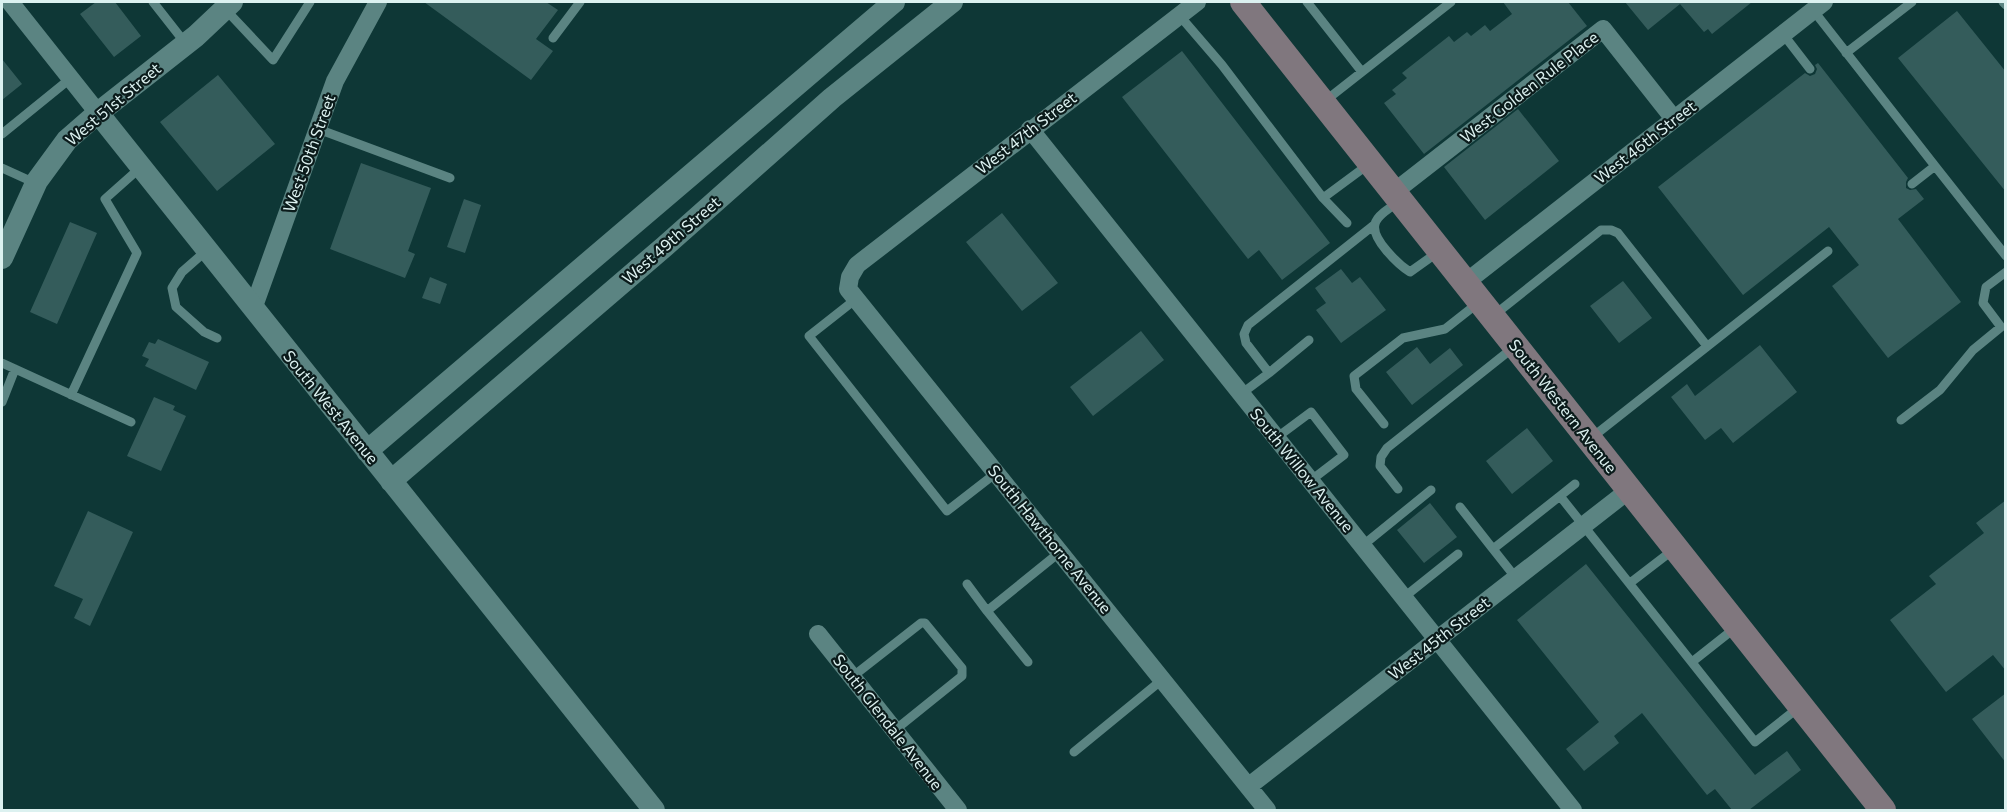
<svg xmlns="http://www.w3.org/2000/svg" width="2007" height="812" font-family="Commissioner,sans-serif">
<rect width="100%" height="100%" fill="#0e3736"/>
<path fill="#345c5b" d="M 96,2 L 115,2 L 141,36 L 114,57 L 80,14 Z
M 424,2 L 546,2 L 558,10 L 536,39 L 553,51 L 531,80 Z
M 1503,2 L 1568,2 L 1587,26 L 1424,154 L 1384,103 L 1396,94 L 1392,90 L 1407,78 L 1402,73 L 1449,36 L 1454,42 L 1467,32 L 1471,36 L 1485,25 L 1490,31 L 1512,14 Z
M 1625,2 L 1752,2 L 1712,34 L 1708,29 L 1704,32 L 1680,4 L 1648,30 Z
M 1957,11 L 2006,72 L 2006,192 L 1898,58 Z
M 1182,51 L 1330,243 L 1282,280 L 1259,250 L 1248,259 L 1122,97 Z
M 2,59 L 22,84 L 2,100 Z
M 1818,63 L 1908,178 L 1906,182 L 1906,188 L 1910,190 L 1916,189 L 1924,199 L 1898,219 L 1961,302 L 1888,358 L 1832,286 L 1859,265 L 1829,227 L 1743,295 L 1658,187 L 1805,73 L 1810,76 L 1815,74 L 1817,69 L 1815,65 Z
M 218,75 L 275,144 L 217,191 L 160,122 Z
M 1518,109 L 1559,161 L 1485,220 L 1444,167 Z
M 361,163 L 431,188 L 408,251 L 415,254 L 405,278 L 330,249 Z
M 464,199 L 481,205 L 465,253 L 447,247 Z
M 1002,213 L 1058,283 L 1022,311 L 966,242 Z
M 70,222 L 97,233 L 57,324 L 30,312 Z
M 1341,269 L 1352,283 L 1360,277 L 1386,310 L 1341,343 L 1316,310 L 1326,303 L 1315,288 Z
M 430,277 L 447,284 L 440,304 L 422,298 Z
M 1623,281 L 1652,318 L 1619,343 L 1590,306 Z
M 1141,331 L 1164,360 L 1093,416 L 1070,387 Z
M 158,339 L 209,362 L 196,390 L 145,366 L 149,359 L 142,356 L 149,342 L 155,344 Z
M 1760,345 L 1797,392 L 1733,443 L 1721,428 L 1705,440 L 1671,397 L 1687,384 L 1695,396 Z
M 1417,347 L 1430,364 L 1450,348 L 1463,365 L 1412,405 L 1386,372 Z
M 154,397 L 175,406 L 173,410 L 186,416 L 161,471 L 127,456 Z
M 1527,428 L 1553,461 L 1512,494 L 1486,461 Z
M 2006,500 L 2006,671 L 1993,655 L 1946,692 L 1890,620 L 1936,584 L 1929,576 L 1984,533 L 1976,523 Z
M 1430,503 L 1457,537 L 1424,563 L 1397,530 Z
M 88,511 L 133,532 L 90,626 L 74,618 L 83,599 L 54,586 Z
M 1586,564 L 1755,775 L 1787,751 L 1801,770 L 1749,810 L 1732,810 L 1715,789 L 1707,795 L 1642,713 L 1614,736 L 1619,743 L 1584,771 L 1566,749 L 1599,722 L 1517,620 Z
M 2006,693 L 2006,763 L 1972,719 Z"/>
<g fill="none" stroke-linecap="round" stroke-linejoin="round">
<path stroke="#5b8482" stroke-width="9" d="M 153,2 L 186,44
M 1307,2 L 1362,72
M 2003,2 L 2006,5
M 226,10 L 273,60 L 310,2
M 1813,10 L 1935,166 L 1912,184
M 1179,15 L 1222,65 L 1323,198
M 1783,34 L 1810,69
M 553,38 L 580,2
M 1846,53 L 1912,2
M 1325,101 L 1451,2
M 318,129 L 450,178
M 2,134 L 71,78
M 1935,166 L 2006,256
M 2,168 L 35,183
M 1399,202 C 1391,207 1377,215 1375,224 C 1371,239 1399,265 1410,272 L 1438,252
M 1347,223 L 1323,198 L 1369,164
M 207,250 L 182,272 L 172,288 L 176,307 L 204,332 L 217,338
M 856,299 L 809,336 L 947,511 L 996,473
M 1493,316 L 1601,230 L 1611,230 L 1618,233 L 1707,346
M 2,363 L 131,422
M 1269,373 L 1309,340
M 1241,394 L 1269,373 L 1246,343 L 1244,334 L 1248,325 L 1374,225
M 71,395 L 137,253 L 105,199 L 141,167
M 2,402 L 15,369
M 1901,420 L 1940,390 L 1973,350 L 2001,327 L 1983,303 L 1986,287 L 2006,272
M 1384,424 L 1356,389 L 1354,376 L 1403,338 L 1445,329 L 1478,303
M 1276,438 L 1311,412 L 1344,455 L 1310,481
M 1590,439 L 1828,251
M 1575,484 L 1560,496 L 1755,742 L 1798,708
M 1398,489 L 1380,466 L 1381,457 L 1387,448 L 1514,347
M 1460,507 L 1493,549 L 1560,496
M 1362,546 L 1431,490
M 1493,549 L 1516,578
M 1630,583 L 1673,550
M 967,584 L 987,611
M 1403,598 L 1458,554
M 1028,662 L 987,611 L 1060,552
M 1692,662 L 1735,628
M 852,677 L 921,623 L 925,623 L 962,668 L 962,676 L 895,730
M 1074,752 L 1163,679"/>
<path stroke="#5b8482" stroke-width="18" d="M 10,2 L 98,113
M 1197,2 L 857,265 L 850,277 L 848,289 L 1267,810
M 1030,129 L 1573,810
M 1394,192 L 1603,29 L 1674,119
M 1465,283 L 1824,2
M 253,309 L 335,81 L 378,2
M 818,634 L 958,810
M 1249,786 L 1629,490"/>
<path stroke="#5b8482" stroke-width="22" d="M 98,113 L 654,810
M 2,258 L 37,181 L 67,140 L 98,113 L 196,36 L 232,2
M 367,451 L 894,2
M 391,481 L 664,247 L 832,98 L 952,2"/>
<path stroke="#80777e" stroke-width="26" d="M 1243,2 L 1883,810"/>
</g>
<g text-anchor="middle" stroke-width="4.5" stroke-linejoin="round" paint-order="stroke">
<g font-size="16" fill="#dcf1f0" stroke="#0b1b1b">
<text transform="translate(1529 87) rotate(-38)" y="6">West Golden Rule Place</text>
<text transform="translate(113 104) rotate(-40)" y="6">West 51st Street</text>
<text transform="translate(1026 133) rotate(-38)" y="6">West 47th Street</text>
<text transform="translate(1645 142) rotate(-38)" y="6">West 46th Street</text>
<text transform="translate(309 153) rotate(-70)" y="6">West 50th Street</text>
<text transform="translate(671 240) rotate(-41)" y="6">West 49th Street</text>
<text transform="translate(1563 406) rotate(52)" y="6">South Western Avenue</text>
<text transform="translate(331 407) rotate(51)" y="6">South West Avenue</text>
<text transform="translate(1302 470) rotate(51)" y="6">South Willow Avenue</text>
<text transform="translate(1050 539) rotate(51)" y="6">South Hawthorne Avenue</text>
<text transform="translate(1439 638) rotate(-38)" y="6">West 45th Street</text>
<text transform="translate(888 722) rotate(52)" y="6">South Glendale Avenue</text>
</g>
</g>
<rect width="2007" height="812" fill="none" stroke="#dcf1f0" stroke-width="6"/>
</svg>
